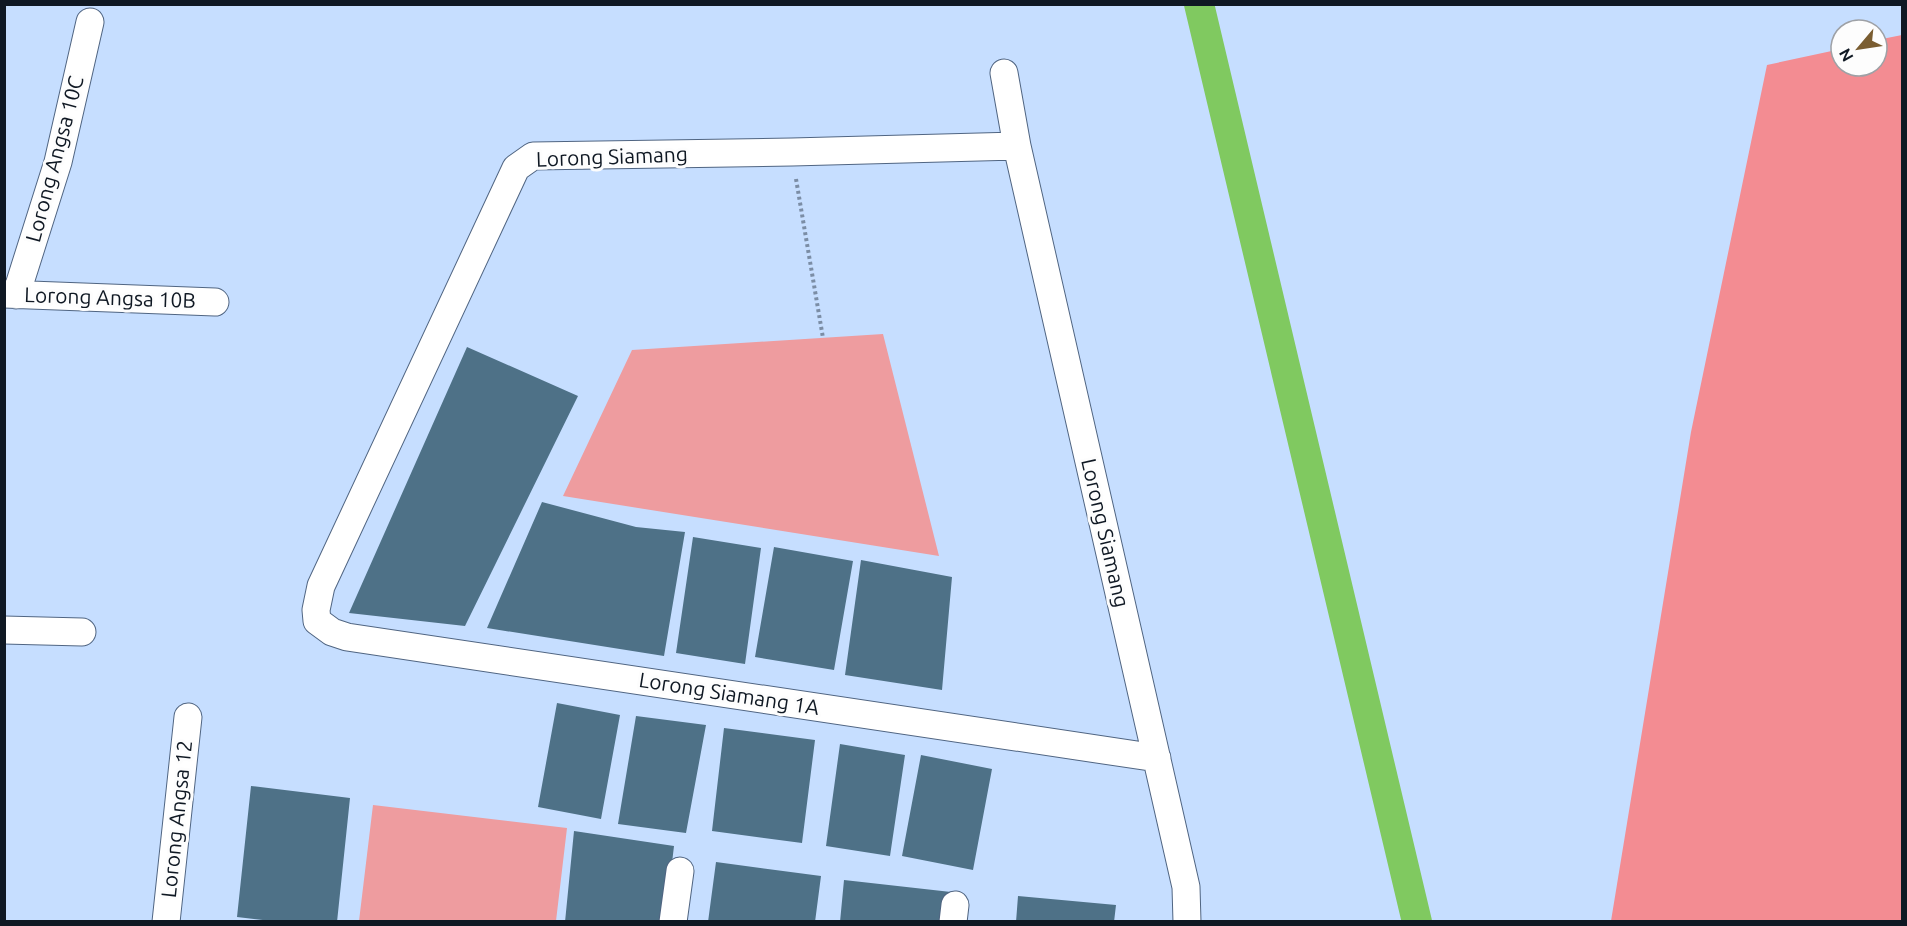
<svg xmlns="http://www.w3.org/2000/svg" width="1907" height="926" font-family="Ubuntu,sans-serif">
<rect width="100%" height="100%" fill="#c6deff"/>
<path fill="#ee9c9f" d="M 883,334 L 939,556 L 563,496 L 632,350 Z
M 373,805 L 567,828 L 556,921 L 359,921 Z"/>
<path fill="#f38c92" d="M 1902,35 L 1902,921 L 1611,921 L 1691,432 L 1767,65 L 1841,49 L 1841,66 L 1877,66 L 1877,40 Z"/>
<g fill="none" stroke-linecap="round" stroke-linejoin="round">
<path stroke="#80c960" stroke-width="30" d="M 1199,4 L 1417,922"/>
</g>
<path fill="#4e7187" d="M 467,347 L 578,396 L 465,626 L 349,613 Z
M 542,502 L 636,527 L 685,532 L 664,656 L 487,628 Z
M 693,537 L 761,548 L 745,664 L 676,653 Z
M 774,547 L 853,561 L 834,670 L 755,657 Z
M 861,560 L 952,577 L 942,690 L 845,675 Z
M 557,703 L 620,715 L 601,819 L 538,807 Z
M 636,716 L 706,725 L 686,833 L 618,824 Z
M 724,728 L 815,740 L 802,843 L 712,831 Z
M 840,744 L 905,755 L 890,856 L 826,846 Z
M 921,755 L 992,769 L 973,870 L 902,856 Z
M 251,786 L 350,798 L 337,922 L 280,922 L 237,917 Z
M 574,831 L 674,846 L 665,922 L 565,922 Z
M 716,862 L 821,876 L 815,922 L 708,922 Z
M 844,880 L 951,892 L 948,922 L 840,922 Z
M 1018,896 L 1116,905 L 1114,922 L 1016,922 Z"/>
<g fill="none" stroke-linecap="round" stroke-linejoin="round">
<defs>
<path id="minor" d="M 1004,73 L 1017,146 L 1186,887 L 1187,922
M 1017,146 L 792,152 L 533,156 L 516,168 L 321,586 L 316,610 L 317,621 L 332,632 L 347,637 L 1157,758
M 4,294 L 215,302
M 16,295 L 58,162 L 90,22
M 4,630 L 82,632
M 166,922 L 188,717
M 673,922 L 680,871
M 953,922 L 955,905"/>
</defs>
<use href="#minor" stroke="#506582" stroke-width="29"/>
<path stroke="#7b8da5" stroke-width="4" stroke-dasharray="3 3" stroke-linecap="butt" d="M 796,179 L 823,338"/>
<use href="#minor" stroke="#fff" stroke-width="27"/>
</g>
<g text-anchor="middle" stroke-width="6" stroke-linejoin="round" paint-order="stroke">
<g font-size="21" fill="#0f1823" stroke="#fdfdfd">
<text transform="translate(612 157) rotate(-2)" y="7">Lorong Siamang</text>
<text transform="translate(55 159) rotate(-75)" y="7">Lorong Angsa 10C</text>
<text transform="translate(110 298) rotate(2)" y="7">Lorong Angsa 10B</text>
<text transform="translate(1105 533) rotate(77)" y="7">Lorong Siamang</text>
<text transform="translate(729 694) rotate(9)" y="7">Lorong Siamang 1A</text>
<text transform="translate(177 819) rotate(-84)" y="7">Lorong Angsa 12</text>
</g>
</g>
<rect width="1907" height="926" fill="none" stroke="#0f1823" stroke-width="12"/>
<g transform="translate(1859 48) rotate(241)"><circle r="28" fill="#fdfdfd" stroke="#9ea1a6" stroke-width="1.5"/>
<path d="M0-4.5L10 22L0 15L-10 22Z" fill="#7a5d31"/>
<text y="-9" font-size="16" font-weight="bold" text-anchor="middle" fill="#0f1823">N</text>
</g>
</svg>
